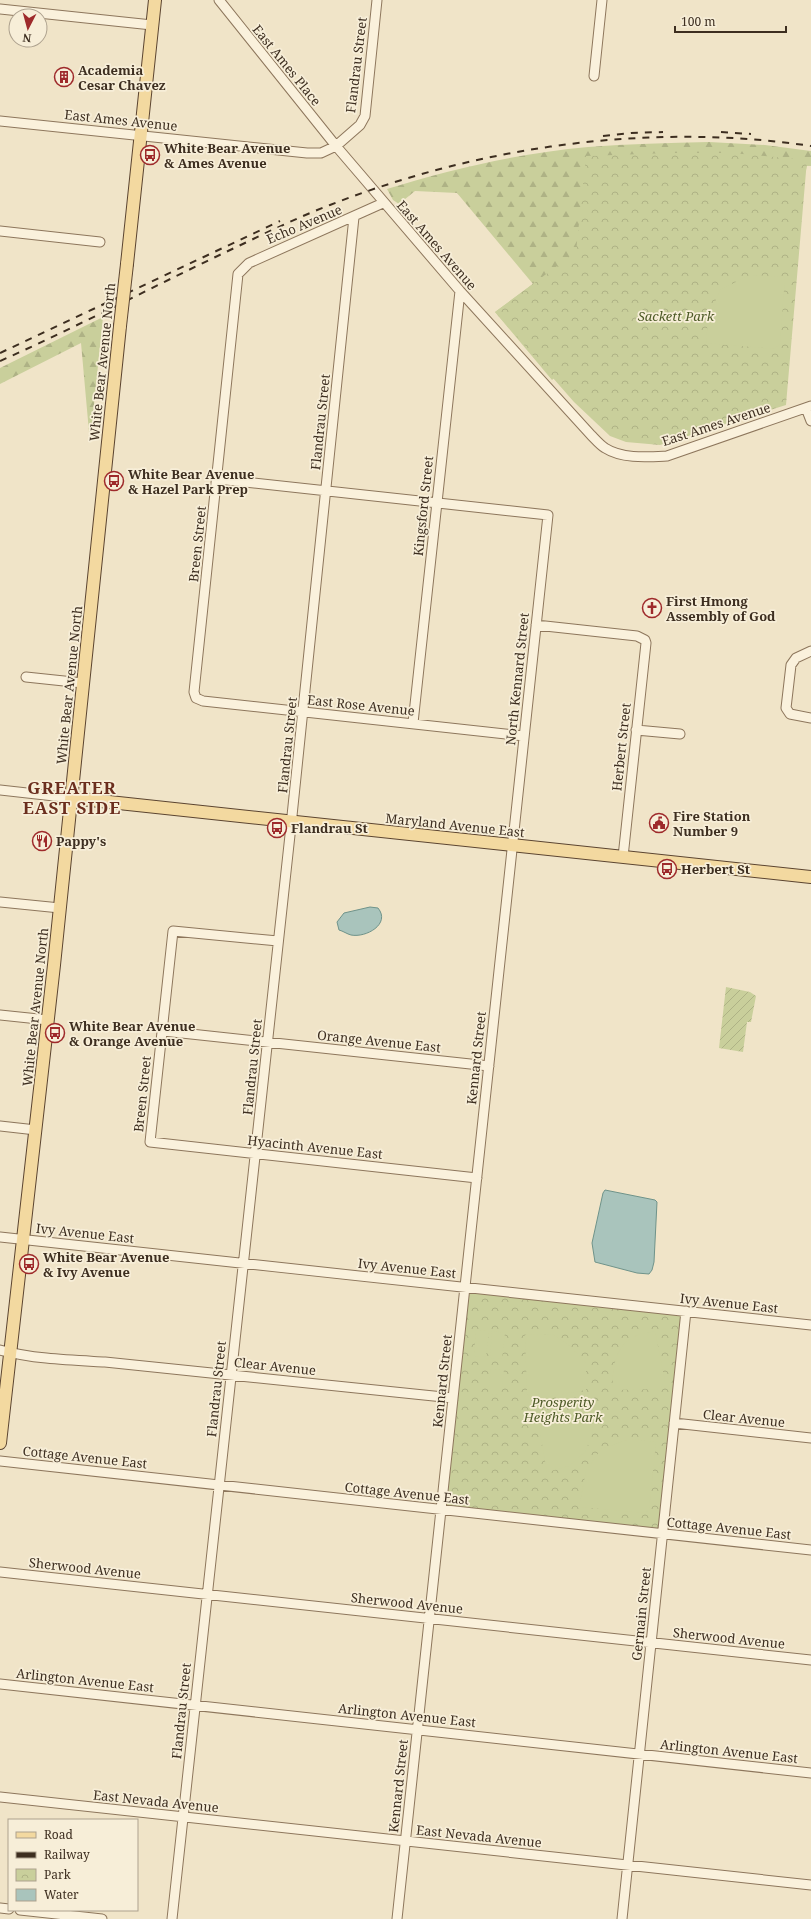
<svg xmlns="http://www.w3.org/2000/svg" width="811" height="1919" font-family="'Noto Serif',serif">
<defs>
<pattern id="forest-firs" width="22" height="20" patternUnits="userSpaceOnUse"><rect width="22" height="20" fill="#c9cf9b"/><path d="M5 1l3.5 6h-7zM16 11l3.5 6h-7z" fill="#aeb285"/></pattern>
<pattern id="park-crowns" width="20" height="18" patternUnits="userSpaceOnUse"><rect width="20" height="18" fill="#c9cf9b"/><path d="M2 6a3 3 0 1 1 6 0M12 15a3 3 0 1 1 6 0" fill="none" stroke="#aeb285"/></pattern>
<pattern id="garden-furrows" width="10" height="10" patternUnits="userSpaceOnUse"><rect width="10" height="10" fill="#c9cf9b"/><path d="M-1 1l2-2M0 10L10 0M9 11l2-2" fill="none" stroke="#aeb285"/></pattern>
</defs>
<rect width="100%" height="100%" fill="#f0e4c8"/>
<path fill="url(#forest-firs)" d="M 709,142 L 765,145 L 811,151 L 811,166 L 807,166 L 806,170 L 552,380 L 495,312 L 533,284 L 457,193 L 415,191 L 399,204 L 393,200 L 387,189 C 452,169 520,153 588,147 C 628,144 668,143 709,142 Z
M 103,317 L 90,443 L 81,343 L 0,384 L 0,368 Z"/>
<path fill="url(#park-crowns)" d="M 668,153 L 732,153 L 807,160 L 786,405 L 660,445 L 626,442 L 610,436 L 574,402 L 495,312 L 576,252 L 586,156 Z
M 465,1287 L 686,1311 L 662,1534 L 441,1505 Z"/>
<path fill="url(#garden-furrows)" d="M 726,987 L 750,992 L 756,996 L 751,1022 L 747,1022 L 743,1052 L 719,1048 Z"/>
<path fill="#c9cf9b" d="M 750,275 L 785,277 L 780,344 L 774,349 L 706,343 L 708,319 L 720,290 Z
M 476,1330 L 489,1331 L 486,1357 L 474,1356 Z
M 492,1331 L 505,1333 L 502,1359 L 490,1358 Z
M 655,1331 L 665,1381 L 660,1389 L 613,1390 C 612,1372 614,1347 633,1337 C 639,1334 648,1333 655,1331 Z
M 552,1334 L 570,1346 L 586,1363 L 586,1390 L 534,1399 L 527,1394 L 525,1335 Z
M 491,1369 L 504,1370 L 501,1395 L 488,1394 Z
M 591,1413 L 593,1432 L 585,1452 L 569,1466 L 547,1472 L 539,1427 L 543,1420 Z
M 630,1439 L 656,1442 L 649,1510 L 645,1513 L 579,1507 L 586,1471 L 601,1449 Z"/>
<path fill="#a9c4bc" stroke="#6f938a" d="M 370,907 L 378,908 C 391,924 366,938 351,935 C 347,934 343,931 339,930 L 337,922 L 344,913 Z
M 605,1190 L 655,1200 L 657,1202 L 654,1262 L 652,1270 L 649,1274 L 637,1273 L 595,1262 L 592,1243 L 603,1193 Z"/>
<g fill="none" stroke-linecap="round" stroke-linejoin="round">
<defs>
<path id="minor" d="M 219,0 L 336,146 L 360,125 L 365,116 L 377,0
M 0,9 L 152,25
M 594,76 L 602,0
M 0,121 L 307,153 L 321,153 L 336,146 L 460,291 L 591,435 C 595,439 600,445 605,448 C 622,459 647,457 667,456 L 811,406
M 383,203 L 249,263 L 238,274 L 194,692 L 196,698 L 203,701 L 524,736
M 0,231 L 100,242
M 806,408 L 811,421
M 217,479 L 548,515 L 397,1919
M 536,625 L 637,636 L 645,640 L 646,643 L 623,857
M 811,651 L 796,658 L 791,665 L 786,708 L 790,714 L 811,718
M 26,677 L 83,683
M 413,723 L 460,291
M 636,730 L 680,734
M 0,790 L 72,798
M 0,902 L 60,908
M 278,941 L 173,931 L 150,1142 L 477,1178
M 0,1015 L 48,1020
M 163,1031 L 489,1066
M 0,1126 L 36,1130
M 0,1237 L 811,1325
M 0,1350 C 34,1359 69,1360 105,1362 L 453,1398
M 674,1423 L 811,1438
M 0,1461 L 811,1550
M 0,1572 L 811,1660
M 0,1684 L 811,1773
M 0,1797 L 811,1885
M 0,1908 L 9,1909
M 20,1910 L 102,1919
M 172,1919 L 290,835 L 354,217
M 622,1919 L 686,1311"/>
<path id="major" d="M 127,264 L 155,0
M 72,798 L 811,877
M 0,1443 L 54,965 L 120,326"/>
</defs>
<use href="#minor" stroke="#8d765c" stroke-width="11"/>
<use href="#major" stroke="#5b4430" stroke-width="14"/>
<use href="#minor" stroke="#faf1dc" stroke-width="9"/>
<use href="#major" stroke="#f3d9a0" stroke-width="12"/>
<path stroke="#3d2e20" stroke-width="2" stroke-dasharray="7 7" stroke-linecap="butt" d="M 721,132 L 751,134
M 603,136 L 631,133 L 663,132
M 0,353 L 280,221
M 0,361 C 77,327 152,287 228,251 C 262,235 296,218 330,205 C 480,146 651,122 811,146"/>
<defs>
<path id="major-bridge" d="M 120,326 L 127,264"/>
</defs>
<use href="#major-bridge" stroke="#5b4430" stroke-width="14" stroke-linecap="butt"/>
<use href="#major-bridge" stroke="#f3d9a0" stroke-width="12"/>
</g>
<defs>
<symbol id="building-ring" viewBox="-11 -11 22 22"><circle r="9.5" fill="#f7eed8" stroke="#9e2a2b" stroke-width="1.5"/><path d="M-4-6H4V6H1V3H-1V6H-4ZM-2.5-4.3h1.7v1.8h-1.7ZM.8-4.3h1.7v1.8H.8ZM-2.5-1h1.7V.8h-1.7ZM.8-1h1.7V.8H.8Z" fill="#9e2a2b"/></symbol>
<symbol id="bus-ring" viewBox="-11 -11 22 22"><circle r="9.5" fill="#f7eed8" stroke="#9e2a2b" stroke-width="1.5"/><path d="M-5-6H5V4H4V6H2V4H-2V6H-4V4H-5ZM-3.5-4V0h7V-4ZM-3.5 1.2v1.5H-2V1.2ZM2 1.2v1.5H3.5V1.2Z" fill="#9e2a2b"/></symbol>
<symbol id="church-ring" viewBox="-11 -11 22 22"><circle r="9.5" fill="#f7eed8" stroke="#9e2a2b" stroke-width="1.5"/><path d="M-1.2-6h2.4v3.5h3.3v2.4h-3.3V6h-2.4V-.1h-3.3v-2.4h3.3Z" fill="#9e2a2b"/></symbol>
<symbol id="civic-ring" viewBox="-11 -11 22 22"><circle r="9.5" fill="#f7eed8" stroke="#9e2a2b" stroke-width="1.5"/><path d="M-.6-6.5H3V-4.5H.6V-3L4-1V1h2V6H-6V1h2V-1L-.6-3ZM-1.2 2.5V6h2.4V2.5Z" fill="#9e2a2b"/></symbol>
<symbol id="restaurant-ring" viewBox="-11 -11 22 22"><circle r="9.5" fill="#f7eed8" stroke="#9e2a2b" stroke-width="1.5"/><path d="M-5-6h1v4h1v-4h1v4h1v-4h1v5L-1.5 .5V6h-2V.5L-5-1ZM5-6V6H3V1.5H1.5Q1.5-4 5-6Z" fill="#9e2a2b"/></symbol>
</defs>
<g fill-rule="evenodd">
<use href="#building-ring" x="53" y="66" width="22" height="22"/>
<use href="#bus-ring" x="139" y="144" width="22" height="22"/>
<use href="#bus-ring" x="103" y="470" width="22" height="22"/>
<use href="#church-ring" x="641" y="597" width="22" height="22"/>
<use href="#civic-ring" x="648" y="812" width="22" height="22"/>
<use href="#bus-ring" x="266" y="817" width="22" height="22"/>
<use href="#restaurant-ring" x="31" y="830" width="22" height="22"/>
<use href="#bus-ring" x="656" y="858" width="22" height="22"/>
<use href="#bus-ring" x="44" y="1022" width="22" height="22"/>
<use href="#bus-ring" x="18" y="1253" width="22" height="22"/>
</g>
<g text-anchor="middle" stroke-width="3.5" stroke-linejoin="round" paint-order="stroke">
<g font-size="13" fill="#3d2e20" stroke="#f7eed8">
<text transform="translate(287 65) rotate(51)" y="5">East Ames Place</text>
<text transform="translate(356 65) rotate(-83)" y="5">Flandrau Street</text>
<text transform="translate(121 120) rotate(6)" y="5">East Ames Avenue</text>
<text transform="translate(304 224) rotate(-23)" y="5">Echo Avenue</text>
<text transform="translate(437 245) rotate(49)" y="5">East Ames Avenue</text>
<text transform="translate(102 362) rotate(-84)" y="5">White Bear Avenue North</text>
<text transform="translate(320 422) rotate(-84)" y="5">Flandrau Street</text>
<text transform="translate(716 424) rotate(-18)" y="5">East Ames Avenue</text>
<text transform="translate(423 506) rotate(-84)" y="5">Kingsford Street</text>
<text transform="translate(197 544) rotate(-84)" y="5">Breen Street</text>
<text transform="translate(517 679) rotate(-84)" y="5">North Kennard Street</text>
<text transform="translate(69 685) rotate(-84)" y="5">White Bear Avenue North</text>
<text transform="translate(361 705) rotate(6)" y="5">East Rose Avenue</text>
<text transform="translate(287 745) rotate(-84)" y="5">Flandrau Street</text>
<text transform="translate(621 747) rotate(-84)" y="5">Herbert Street</text>
<text transform="translate(455 825) rotate(6)" y="5">Maryland Avenue East</text>
<text transform="translate(35 1007) rotate(-84)" y="5">White Bear Avenue North</text>
<text transform="translate(379 1041) rotate(6)" y="5">Orange Avenue East</text>
<text transform="translate(476 1058) rotate(-84)" y="5">Kennard Street</text>
<text transform="translate(252 1067) rotate(-84)" y="5">Flandrau Street</text>
<text transform="translate(142 1094) rotate(-84)" y="5">Breen Street</text>
<text transform="translate(315 1147) rotate(6)" y="5">Hyacinth Avenue East</text>
<text transform="translate(85 1233) rotate(6)" y="5">Ivy Avenue East</text>
<text transform="translate(407 1268) rotate(6)" y="5">Ivy Avenue East</text>
<text transform="translate(729 1303) rotate(6)" y="5">Ivy Avenue East</text>
<text transform="translate(275 1366) rotate(6)" y="5">Clear Avenue</text>
<text transform="translate(442 1381) rotate(-84)" y="5">Kennard Street</text>
<text transform="translate(216 1389) rotate(-84)" y="5">Flandrau Street</text>
<text transform="translate(744 1418) rotate(6)" y="5">Clear Avenue</text>
<text transform="translate(85 1457) rotate(6)" y="5">Cottage Avenue East</text>
<text transform="translate(407 1493) rotate(6)" y="5">Cottage Avenue East</text>
<text transform="translate(729 1528) rotate(6)" y="5">Cottage Avenue East</text>
<text transform="translate(85 1568) rotate(6)" y="5">Sherwood Avenue</text>
<text transform="translate(407 1603) rotate(6)" y="5">Sherwood Avenue</text>
<text transform="translate(641 1614) rotate(-84)" y="5">Germain Street</text>
<text transform="translate(729 1638) rotate(6)" y="5">Sherwood Avenue</text>
<text transform="translate(85 1680) rotate(6)" y="5">Arlington Avenue East</text>
<text transform="translate(181 1711) rotate(-84)" y="5">Flandrau Street</text>
<text transform="translate(407 1715) rotate(6)" y="5">Arlington Avenue East</text>
<text transform="translate(729 1751) rotate(6)" y="5">Arlington Avenue East</text>
<text transform="translate(398 1786) rotate(-84)" y="5">Kennard Street</text>
<text transform="translate(156 1801) rotate(6)" y="5">East Nevada Avenue</text>
<text transform="translate(479 1836) rotate(6)" y="5">East Nevada Avenue</text>
</g>
<g font-size="13" font-weight="bold" fill="#3d2e20" stroke="#f7eed8" text-anchor="start">
<text x="78" y="75">Academia<tspan x="78" dy="15">Cesar Chavez</tspan></text>
<text x="164" y="153">White Bear Avenue<tspan x="164" dy="15">&amp; Ames Avenue</tspan></text>
<text x="128" y="479">White Bear Avenue<tspan x="128" dy="15">&amp; Hazel Park Prep</tspan></text>
<text x="666" y="606">First Hmong<tspan x="666" dy="15">Assembly of God</tspan></text>
<text x="673" y="821">Fire Station<tspan x="673" dy="15">Number 9</tspan></text>
<text x="291" y="833">Flandrau St</text>
<text x="56" y="846">Pappy's</text>
<text x="681" y="874">Herbert St</text>
<text x="69" y="1031">White Bear Avenue<tspan x="69" dy="15">&amp; Orange Avenue</tspan></text>
<text x="43" y="1262">White Bear Avenue<tspan x="43" dy="15">&amp; Ivy Avenue</tspan></text>
</g>
<g font-size="13" font-style="italic" fill="#4d5a26" stroke="#f7eed8">
<text x="676" y="321">Sackett Park</text>
<text x="563" y="1407">Prosperity<tspan x="563" dy="15">Heights Park</tspan></text>
</g>
<g font-size="17" font-weight="bold" letter-spacing="1" fill="#6b2e1e" stroke="#f7eed8">
<text x="72" y="794">GREATER<tspan x="72" dy="20">EAST SIDE</tspan></text>
</g>
</g>
<rect x="8" y="1819" width="130" height="92" fill="#f7eed8" stroke="#ada18e"/>
<rect x="16" y="1832" width="20" height="6" fill="#f3d9a0" stroke="#ada18e"/>
<text x="44" y="1839" font-size="12" fill="#3d2e20">Road</text>
<rect x="16" y="1852" width="20" height="6" fill="#3d2e20" stroke="#ada18e"/>
<text x="44" y="1859" font-size="12" fill="#3d2e20">Railway</text>
<rect x="16" y="1869" width="20" height="12" fill="url(#park-crowns)" stroke="#ada18e"/>
<text x="44" y="1879" font-size="12" fill="#3d2e20">Park</text>
<rect x="16" y="1889" width="20" height="12" fill="#a9c4bc" stroke="#ada18e"/>
<text x="44" y="1899" font-size="12" fill="#3d2e20">Water</text>
<g transform="translate(28 28) rotate(186)"><circle r="19" fill="#f7eed8" stroke="#ada18e"/>
<path d="M0-3L7 15L0 10L-7 15Z" fill="#9e2a2b"/>
<text y="-6" font-size="11" font-weight="bold" text-anchor="middle" fill="#3d2e20">N</text>
</g>
<path d="M675 26v6h111v-6" fill="none" stroke="#3d2e20" stroke-width="2"/>
<text x="681" y="26" font-size="12" fill="#3d2e20" stroke="#f7eed8" stroke-width="3" paint-order="stroke">100 m</text>
</svg>
